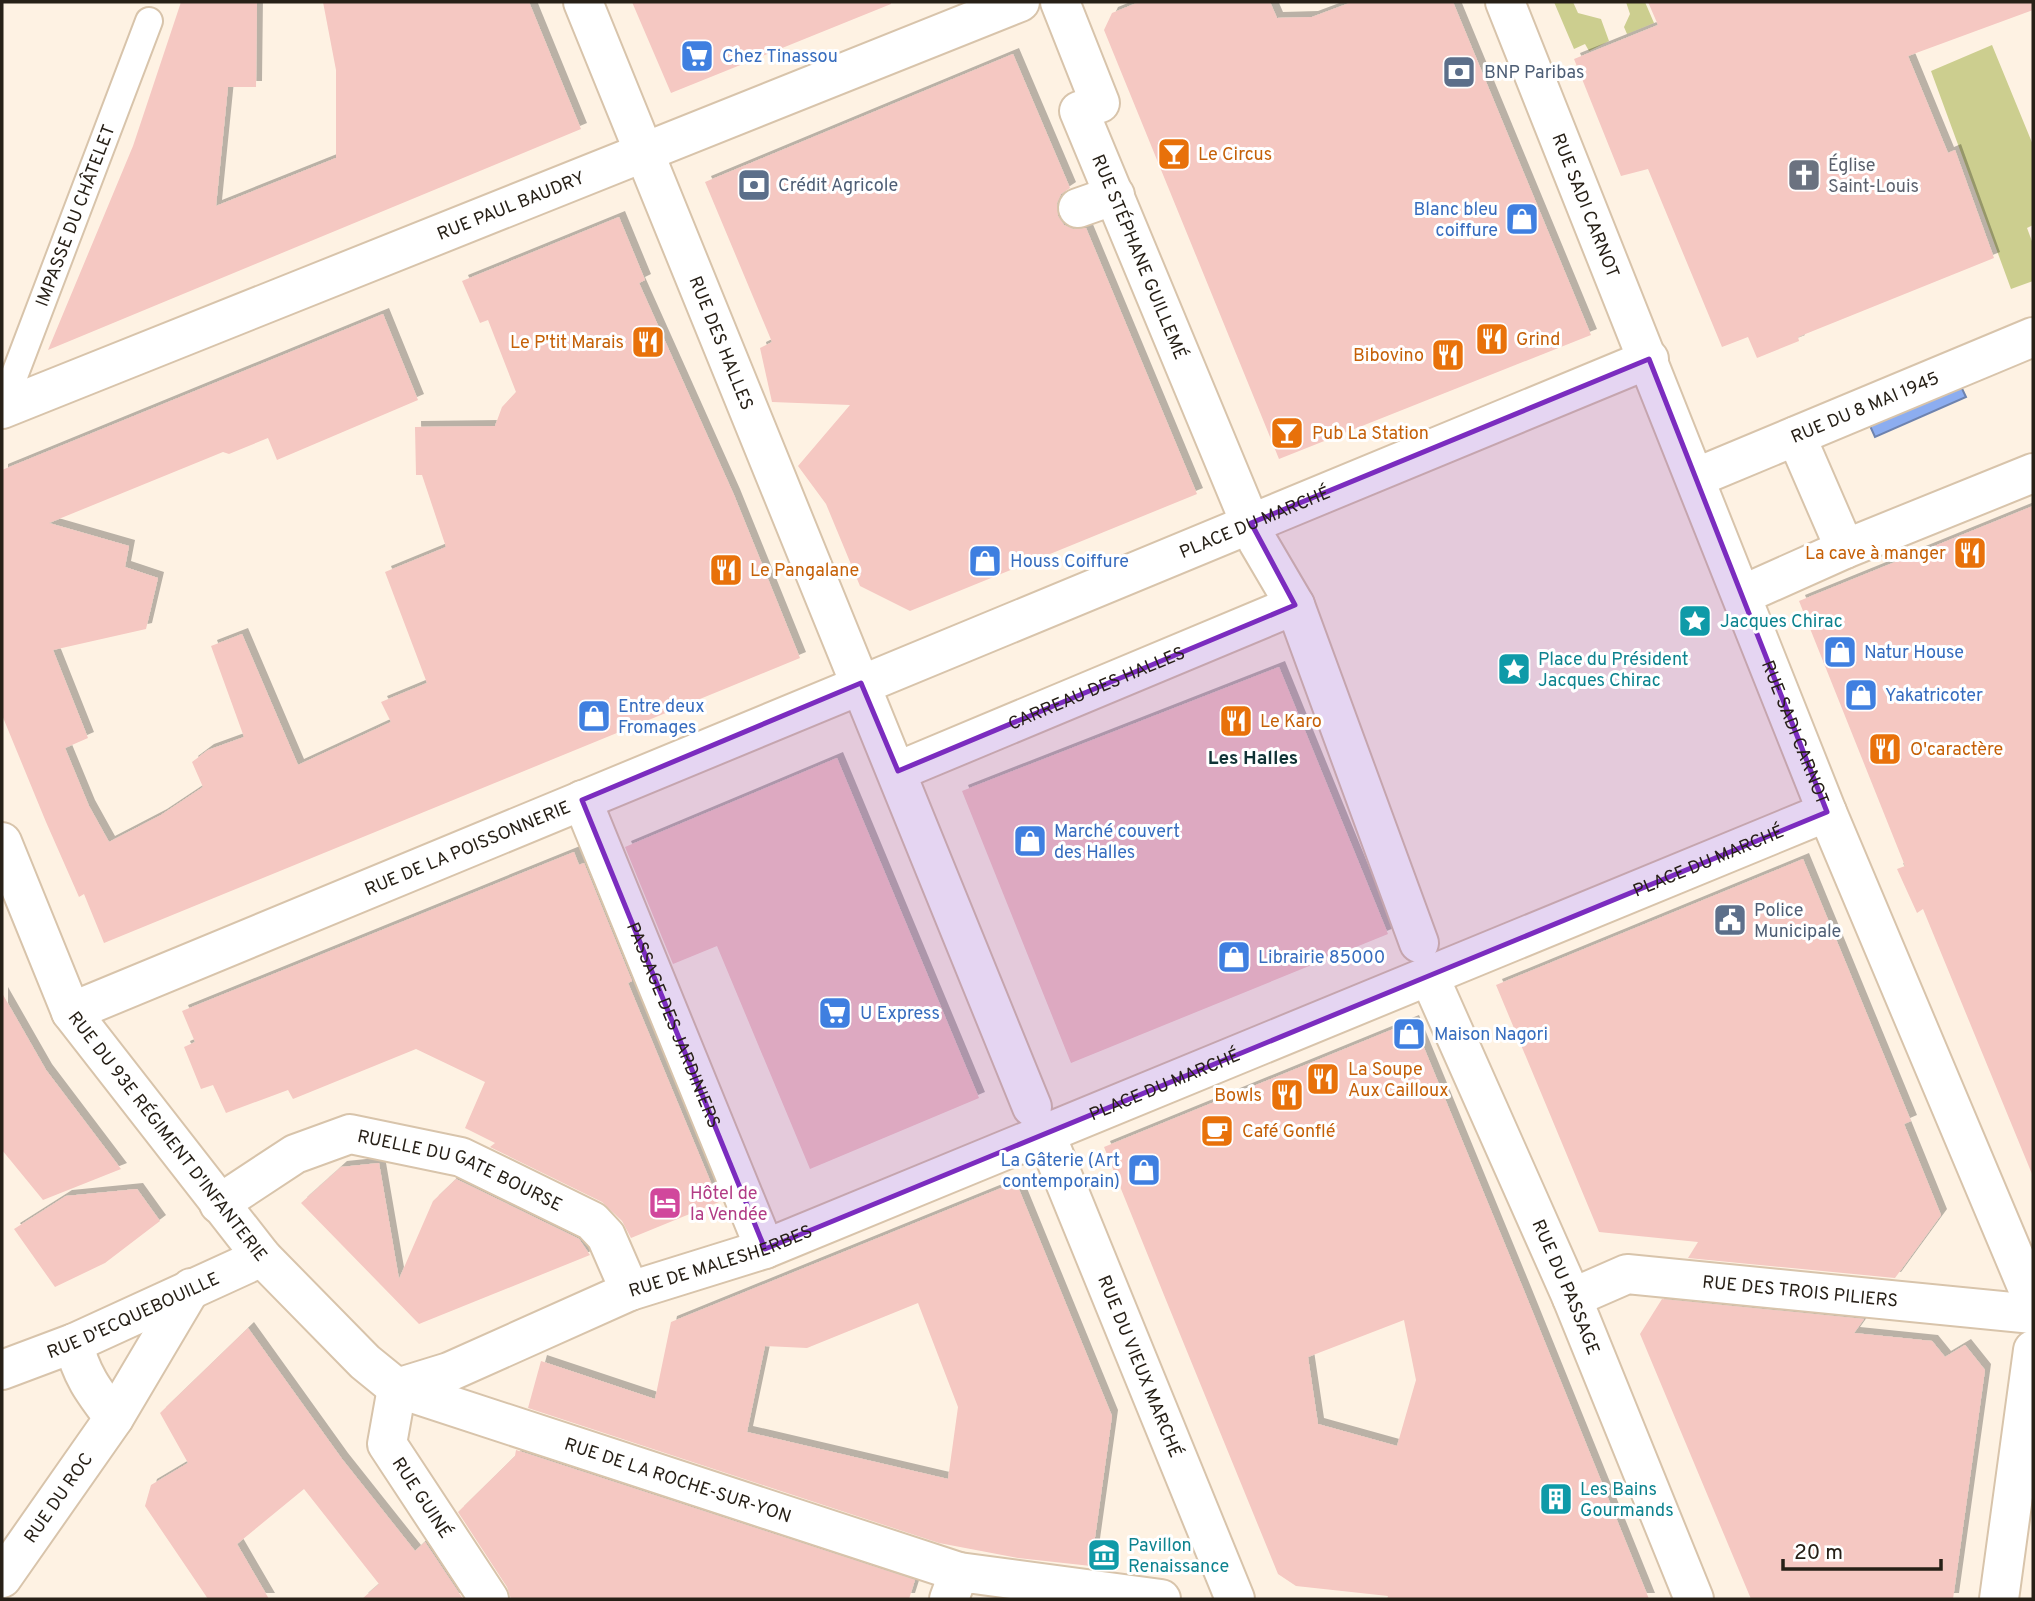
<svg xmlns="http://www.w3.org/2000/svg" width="2035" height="1601" font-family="Overpass,sans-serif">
<defs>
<filter id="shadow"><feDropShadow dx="6" dy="-6" stdDeviation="0" flood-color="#0004"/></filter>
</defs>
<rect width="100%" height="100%" fill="#fef2e3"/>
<path fill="#ccce8f" d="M 1554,2 L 1573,2 L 1578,13 L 1601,19 L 1609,41 L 1589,51 L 1585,44 L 1574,49 Z
M 1626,2 L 1645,2 L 1654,23 L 1627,34 L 1624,27 L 1630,14 Z
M 1992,45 L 2033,145 L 2033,225 L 2027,228 L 2033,244 L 2033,281 L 2011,289 L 1931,71 Z"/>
<path fill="#8cadf0" stroke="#6e83af" stroke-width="2" d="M 1957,378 L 1966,397 L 1875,437 L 1866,417 Z"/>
<path fill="#f5c8c2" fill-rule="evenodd" filter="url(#shadow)" d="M 181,2 L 257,2 L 256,87 L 228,87 L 216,206 L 336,158 L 336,70 L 323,2 L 529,2 L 581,129 L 48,350 L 133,146 Z
M 632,2 L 891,2 L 891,4 L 671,93 Z
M 1139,2 L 1270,2 L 1277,18 L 1312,17 L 1352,2 L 1453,2 L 1591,335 L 1279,459 L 1104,30 L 1112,13 Z
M 1648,2 L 2033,2 L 2033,10 L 1908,56 L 1948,153 L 1955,150 L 1994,258 L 1798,337 L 1799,341 L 1757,358 L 1748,337 L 1722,347 L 1648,169 L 1621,176 L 1574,59 L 1658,25 Z
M 1013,54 L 1070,188 L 1061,194 L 1057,203 L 1058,216 L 1064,225 L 1073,229 L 1086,228 L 1197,494 L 910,611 L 860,586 L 826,504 L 798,466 L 850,405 L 772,402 L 760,348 L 772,342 L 705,182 Z
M 619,217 L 645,280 L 639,283 L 734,495 L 800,658 L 104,943 L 84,894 L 79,897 L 46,822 L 2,715 L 2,470 L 383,314 L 418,400 L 277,460 L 268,438 L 229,454 L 223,452 L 49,523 L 129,546 L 125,567 L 158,578 L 146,629 L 53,650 L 88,738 L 65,748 L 89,806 L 109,842 L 161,815 L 203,787 L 192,762 L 208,750 L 244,737 L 211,646 L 242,634 L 298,765 L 391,722 L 381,702 L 427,683 L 385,572 L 446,547 L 422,475 L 416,475 L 415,427 L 495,426 L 502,407 L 516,392 L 488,320 L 480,323 L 462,281 Z
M 2033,506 L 2033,1173 L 2032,1174 L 1923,909 L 1917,913 L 1897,869 L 1905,866 L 1799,601 Z
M 1279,667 L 1388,934 L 1071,1063 L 962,791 Z
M 837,758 L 979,1098 L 810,1169 L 717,946 L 673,964 L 625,847 Z
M 574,852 L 579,865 L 584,863 L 632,981 L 628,983 L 719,1202 L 631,1238 L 622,1221 L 602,1202 L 490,1147 L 495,1143 L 465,1128 L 485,1082 L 416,1049 L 293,1099 L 288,1090 L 226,1113 L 213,1085 L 201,1089 L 184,1047 L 195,1042 L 182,1011 Z
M 1803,859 L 1911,1121 L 1904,1124 L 1941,1215 L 1895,1278 L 1688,1258 L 1698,1242 L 1599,1232 L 1496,985 Z
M 2,993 L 46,1070 L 121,1169 L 43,1200 L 2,1150 Z
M 1413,1021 L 1525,1293 L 1649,1599 L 1387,1599 L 1388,1596 L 1296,1586 L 1278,1574 L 1166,1300 L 1104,1147 ZM 1404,1320 L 1416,1380 L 1397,1446 L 1318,1424 L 1308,1357 Z
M 379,1163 L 399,1279 L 433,1201 L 456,1179 L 579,1239 L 590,1255 L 419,1324 L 301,1203 L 341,1167 Z
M 1016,1182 L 1112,1416 L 1091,1566 L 1018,1558 L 939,1543 L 528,1408 L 541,1361 L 655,1399 L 671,1322 ZM 918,1303 L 958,1407 L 948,1479 L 747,1432 L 765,1346 L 807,1348 Z
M 137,1189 L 160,1221 L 105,1263 L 55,1287 L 14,1229 L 66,1196 Z
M 1662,1299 L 1864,1319 L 1854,1333 L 1932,1341 L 1945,1357 L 1965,1345 L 1985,1370 L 1953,1599 L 1751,1599 L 1640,1334 Z
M 248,1328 L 342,1459 L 415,1551 L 425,1542 L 463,1599 L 362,1599 L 379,1584 L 304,1489 L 237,1544 L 269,1599 L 208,1599 L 145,1506 L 151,1485 L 188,1463 L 160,1413 Z
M 516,1450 L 915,1580 L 909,1599 L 511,1599 L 507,1587 L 458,1512 L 515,1456 Z"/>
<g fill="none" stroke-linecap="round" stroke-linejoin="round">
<defs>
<g id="service">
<path id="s1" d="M 2,408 L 149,21"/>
</g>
<g id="pedestrian">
<path id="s2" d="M 583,2 L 1032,1107"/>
<path id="s3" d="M 1060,2 L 1100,103 L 1079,111 L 1258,542 L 1295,605 L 1419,943"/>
<path d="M 1078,208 L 1115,195"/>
<path d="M 1796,436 L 1845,549 L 2033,473"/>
<path id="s4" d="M 1695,478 L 2033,337"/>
<path d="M 1742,595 L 1845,549"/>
<path id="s5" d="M 898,771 L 1295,605"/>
</g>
<g id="minor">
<path id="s6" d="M 1505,2 L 1827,812 L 2033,1301"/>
<path id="s7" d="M 2,409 L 1020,2"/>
<path id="s8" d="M 582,800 L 765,1249"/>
<path id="s9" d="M 2,842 L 71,1012 L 262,1257 L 365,1362 L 397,1388 L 959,1572"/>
<path id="s10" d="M 1429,976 L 1572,1298 L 1694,1599"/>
<path id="s11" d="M 71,1012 L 1649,359"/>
<path id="s12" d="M 1045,1133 L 1235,1599"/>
<path id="s13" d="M 219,1204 L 295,1154 L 350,1134 L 461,1157 L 592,1221 L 606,1236 L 630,1291"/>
<path id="s14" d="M 1572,1298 L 1627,1274 L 2033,1314"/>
<path d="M 74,1343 C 80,1374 95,1393 114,1418"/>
<path id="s15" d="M 2,1370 L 74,1343 L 262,1257"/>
<path id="s16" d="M 397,1388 L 449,1372 L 630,1291 L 765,1249 L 1827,812"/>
<path id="s17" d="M 397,1388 L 387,1444 L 489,1599"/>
<path id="s18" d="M 2,1578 L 114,1418 L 191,1288"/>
<path d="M 949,1599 L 959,1572 L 1161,1599"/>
<path d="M 1999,1599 L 2033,1350"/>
</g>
</defs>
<use href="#service" stroke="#d8c4ab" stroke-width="30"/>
<use href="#pedestrian" stroke="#d8c4ab" stroke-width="42"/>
<use href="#minor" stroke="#d8c4ab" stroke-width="42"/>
<use href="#service" stroke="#fff" stroke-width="26"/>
<use href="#pedestrian" stroke="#fff" stroke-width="38"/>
<use href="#minor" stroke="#fff" stroke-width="38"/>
</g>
<path fill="#7b2cbf" fill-opacity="0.2" stroke="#7b2cbf" stroke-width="5" stroke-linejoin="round" d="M 1649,359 L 1827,812 L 765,1249 L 582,800 L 861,683 L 898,771 L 1295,605 L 1251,523 Z"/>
<defs>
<symbol id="supermarket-square" viewBox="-11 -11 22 22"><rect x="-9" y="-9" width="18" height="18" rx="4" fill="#3f7fe0" stroke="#fff"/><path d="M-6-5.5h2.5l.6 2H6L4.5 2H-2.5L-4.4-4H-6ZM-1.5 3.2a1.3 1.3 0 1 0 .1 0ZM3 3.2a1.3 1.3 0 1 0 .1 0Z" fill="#fff"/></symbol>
<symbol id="bank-square" viewBox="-11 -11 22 22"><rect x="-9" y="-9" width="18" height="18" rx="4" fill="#5c6f8a" stroke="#fff"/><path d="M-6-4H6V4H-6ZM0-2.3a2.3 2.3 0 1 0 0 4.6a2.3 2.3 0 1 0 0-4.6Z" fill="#fff"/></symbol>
<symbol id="bar-square" viewBox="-11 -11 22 22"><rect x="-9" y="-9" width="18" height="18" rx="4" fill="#e8710a" stroke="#fff"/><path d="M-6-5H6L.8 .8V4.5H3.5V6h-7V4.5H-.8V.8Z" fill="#fff"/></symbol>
<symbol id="church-square" viewBox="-11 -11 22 22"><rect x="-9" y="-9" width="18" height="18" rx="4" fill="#6b7280" stroke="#fff"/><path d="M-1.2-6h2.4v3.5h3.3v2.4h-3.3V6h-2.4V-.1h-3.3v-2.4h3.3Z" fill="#fff"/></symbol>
<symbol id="shop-square" viewBox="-11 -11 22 22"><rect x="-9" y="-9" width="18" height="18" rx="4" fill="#3f7fe0" stroke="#fff"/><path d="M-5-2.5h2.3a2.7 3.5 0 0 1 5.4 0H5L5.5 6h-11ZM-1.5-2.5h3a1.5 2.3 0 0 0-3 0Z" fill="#fff"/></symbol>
<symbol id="restaurant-square" viewBox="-11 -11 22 22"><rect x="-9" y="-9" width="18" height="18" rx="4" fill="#e8710a" stroke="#fff"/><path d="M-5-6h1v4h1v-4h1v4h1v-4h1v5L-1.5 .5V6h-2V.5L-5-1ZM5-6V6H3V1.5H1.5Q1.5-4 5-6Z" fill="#fff"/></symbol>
<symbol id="sight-square" viewBox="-11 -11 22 22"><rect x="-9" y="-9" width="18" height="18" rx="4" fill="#0f9aa8" stroke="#fff"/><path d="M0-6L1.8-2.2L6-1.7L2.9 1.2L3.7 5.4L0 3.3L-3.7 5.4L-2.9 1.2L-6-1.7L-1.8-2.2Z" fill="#fff"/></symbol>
<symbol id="civic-square" viewBox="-11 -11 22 22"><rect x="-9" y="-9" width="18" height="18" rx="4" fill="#5c6f8a" stroke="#fff"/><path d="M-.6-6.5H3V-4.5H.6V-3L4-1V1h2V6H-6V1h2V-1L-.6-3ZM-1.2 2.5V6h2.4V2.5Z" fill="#fff"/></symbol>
<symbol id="cafe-square" viewBox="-11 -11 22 22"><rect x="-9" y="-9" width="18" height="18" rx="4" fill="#e8710a" stroke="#fff"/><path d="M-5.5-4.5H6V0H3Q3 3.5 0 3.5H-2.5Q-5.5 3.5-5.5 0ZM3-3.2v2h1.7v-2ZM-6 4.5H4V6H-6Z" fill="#fff"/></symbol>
<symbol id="hotel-square" viewBox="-11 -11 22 22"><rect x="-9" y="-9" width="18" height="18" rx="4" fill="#d1479c" stroke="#fff"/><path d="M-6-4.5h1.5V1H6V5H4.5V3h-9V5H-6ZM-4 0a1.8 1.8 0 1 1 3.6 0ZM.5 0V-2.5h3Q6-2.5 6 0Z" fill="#fff"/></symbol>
<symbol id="building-square" viewBox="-11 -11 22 22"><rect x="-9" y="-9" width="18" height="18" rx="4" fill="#0f9aa8" stroke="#fff"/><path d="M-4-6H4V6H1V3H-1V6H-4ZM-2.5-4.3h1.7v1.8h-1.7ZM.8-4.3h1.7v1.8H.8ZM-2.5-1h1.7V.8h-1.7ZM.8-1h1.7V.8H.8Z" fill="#fff"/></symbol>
<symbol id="museum-square" viewBox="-11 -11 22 22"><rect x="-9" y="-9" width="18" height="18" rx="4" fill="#0f9aa8" stroke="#fff"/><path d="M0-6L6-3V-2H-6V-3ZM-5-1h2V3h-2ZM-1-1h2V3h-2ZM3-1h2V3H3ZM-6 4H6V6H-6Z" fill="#fff"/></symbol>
</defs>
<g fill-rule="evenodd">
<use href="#supermarket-square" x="678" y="37" width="38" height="38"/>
<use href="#bank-square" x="1440" y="53" width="38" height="38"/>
<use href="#bar-square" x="1155" y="135" width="38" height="38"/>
<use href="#church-square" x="1785" y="156" width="38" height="38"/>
<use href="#bank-square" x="735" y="166" width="38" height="38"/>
<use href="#shop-square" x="1503" y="200" width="38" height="38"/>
<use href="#restaurant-square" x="1473" y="320" width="38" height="38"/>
<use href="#restaurant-square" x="629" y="323" width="38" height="38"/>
<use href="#restaurant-square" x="1429" y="336" width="38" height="38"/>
<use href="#bar-square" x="1268" y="414" width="38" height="38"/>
<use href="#restaurant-square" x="1951" y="534" width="38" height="38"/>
<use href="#shop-square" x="966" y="542" width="38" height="38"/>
<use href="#restaurant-square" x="707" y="551" width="38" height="38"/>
<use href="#sight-square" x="1676" y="602" width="38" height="38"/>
<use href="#shop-square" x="1821" y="633" width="38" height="38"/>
<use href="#sight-square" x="1495" y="650" width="38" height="38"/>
<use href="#shop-square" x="1842" y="676" width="38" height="38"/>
<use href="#shop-square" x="575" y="697" width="38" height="38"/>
<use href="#restaurant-square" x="1217" y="702" width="38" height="38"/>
<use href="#restaurant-square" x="1866" y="730" width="38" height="38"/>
<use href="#shop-square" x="1011" y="822" width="38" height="38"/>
<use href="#civic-square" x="1711" y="901" width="38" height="38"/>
<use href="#shop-square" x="1215" y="938" width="38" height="38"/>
<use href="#supermarket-square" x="816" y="994" width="38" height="38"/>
<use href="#shop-square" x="1390" y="1015" width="38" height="38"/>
<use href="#restaurant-square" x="1304" y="1060" width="38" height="38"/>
<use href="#restaurant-square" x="1268" y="1076" width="38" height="38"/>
<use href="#cafe-square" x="1198" y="1112" width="38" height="38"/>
<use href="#shop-square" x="1125" y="1151" width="38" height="38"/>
<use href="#hotel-square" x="646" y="1184" width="38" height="38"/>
<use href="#building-square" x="1537" y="1480" width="38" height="38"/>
<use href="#museum-square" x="1085" y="1536" width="38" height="38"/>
</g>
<g text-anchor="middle" stroke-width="6" stroke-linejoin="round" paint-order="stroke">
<g font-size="18" fill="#366cbe" stroke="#fff" text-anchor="start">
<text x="722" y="62">Chez Tinassou</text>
<text x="1498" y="215" text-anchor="end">Blanc bleu<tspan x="1498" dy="21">coiffure</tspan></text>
<text x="1010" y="567">Houss Coiffure</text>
<text x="1864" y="658">Natur House</text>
<text x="1885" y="701">Yakatricoter</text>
<text x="618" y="712">Entre deux<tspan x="618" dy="21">Fromages</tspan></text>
<text x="1054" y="837">Marché couvert<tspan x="1054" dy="21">des Halles</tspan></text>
<text x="1258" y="963">Librairie 85000</text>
<text x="860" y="1019">U Express</text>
<text x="1434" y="1040">Maison Nagori</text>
<text x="1120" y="1166" text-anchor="end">La Gâterie (Art<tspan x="1120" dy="21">contemporain)</tspan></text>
</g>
<g font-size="18" fill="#4e5e75" stroke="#fff" text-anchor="start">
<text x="1484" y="78">BNP Paribas</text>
<text x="778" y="191">Crédit Agricole</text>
<text x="1754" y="916">Police<tspan x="1754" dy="21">Municipale</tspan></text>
</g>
<g font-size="18" fill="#c56008" stroke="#fff" text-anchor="start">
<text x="1198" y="160">Le Circus</text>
<text x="1516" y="345">Grind</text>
<text x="624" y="348" text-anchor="end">Le P'tit Marais</text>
<text x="1424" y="361" text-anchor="end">Bibovino</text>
<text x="1312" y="439">Pub La Station</text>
<text x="1946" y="559" text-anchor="end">La cave à manger</text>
<text x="750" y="576">Le Pangalane</text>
<text x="1260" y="727">Le Karo</text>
<text x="1910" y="755">O'caractère</text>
<text x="1348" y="1075">La Soupe<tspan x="1348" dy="21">Aux Cailloux</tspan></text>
<text x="1262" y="1101" text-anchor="end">Bowls</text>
<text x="1242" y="1137">Café Gonflé</text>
</g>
<g font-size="18" fill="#5b616d" stroke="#fff" text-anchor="start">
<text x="1828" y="171">Église<tspan x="1828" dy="21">Saint-Louis</tspan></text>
</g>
<g font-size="18" fill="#272017" stroke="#fff">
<text dy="6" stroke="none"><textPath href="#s6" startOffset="219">RUE SADI CARNOT</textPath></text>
<text dy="6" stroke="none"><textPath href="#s7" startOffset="548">RUE PAUL BAUDRY</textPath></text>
<text dy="6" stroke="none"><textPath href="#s1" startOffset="206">IMPASSE DU CHÂTELET</textPath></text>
<text dy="6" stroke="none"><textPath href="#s3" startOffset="289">RUE STÉPHANE GUILLEMÉ</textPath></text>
<text dy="6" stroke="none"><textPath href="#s2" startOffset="368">RUE DES HALLES</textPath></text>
<text dy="6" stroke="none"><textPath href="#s4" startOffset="184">RUE DU 8 MAI 1945</textPath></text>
<text dy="6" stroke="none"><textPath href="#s11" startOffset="1281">PLACE DU MARCHÉ</textPath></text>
<text dy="6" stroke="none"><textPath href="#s5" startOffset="215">CARREAU DES HALLES</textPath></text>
<text dy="6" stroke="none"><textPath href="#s6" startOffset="786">RUE SADI CARNOT</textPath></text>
<text dy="6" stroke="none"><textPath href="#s11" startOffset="429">RUE DE LA POISSONNERIE</textPath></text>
<text dy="6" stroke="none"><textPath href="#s16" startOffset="1414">PLACE DU MARCHÉ</textPath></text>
<text dy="6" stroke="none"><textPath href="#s8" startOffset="243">PASSAGE DES JARDINIERS</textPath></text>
<text dy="6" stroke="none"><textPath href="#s16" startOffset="826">PLACE DU MARCHÉ</textPath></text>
<text dy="6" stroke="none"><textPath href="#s9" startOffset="341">RUE DU 93E RÉGIMENT D'INFANTERIE</textPath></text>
<text dy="6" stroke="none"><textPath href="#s13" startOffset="266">RUELLE DU GATE BOURSE</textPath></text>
<text dy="6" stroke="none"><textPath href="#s16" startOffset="348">RUE DE MALESHERBES</textPath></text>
<text dy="6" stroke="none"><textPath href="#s10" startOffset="340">RUE DU PASSAGE</textPath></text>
<text dy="6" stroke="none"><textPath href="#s14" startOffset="234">RUE DES TROIS PILIERS</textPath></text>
<text dy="6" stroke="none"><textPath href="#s15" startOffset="142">RUE D'ECQUEBOUILLE</textPath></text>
<text dy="6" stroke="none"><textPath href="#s12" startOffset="252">RUE DU VIEUX MARCHÉ</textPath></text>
<text dy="6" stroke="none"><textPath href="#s9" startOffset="978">RUE DE LA ROCHE-SUR-YON</textPath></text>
<text dy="6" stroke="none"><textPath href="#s18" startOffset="98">RUE DU ROC</textPath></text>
<text dy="6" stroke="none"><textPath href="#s17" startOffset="121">RUE GUINÉ</textPath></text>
</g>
<g font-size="18" fill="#0d838f" stroke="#fff" text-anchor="start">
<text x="1720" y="627">Jacques Chirac</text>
<text x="1538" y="665">Place du Président<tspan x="1538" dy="21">Jacques Chirac</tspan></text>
<text x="1580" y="1495">Les Bains<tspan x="1580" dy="21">Gourmands</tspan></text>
<text x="1128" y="1551">Pavillon<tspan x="1128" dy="21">Renaissance</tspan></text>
</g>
<g font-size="18" fill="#b23c85" stroke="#fff" text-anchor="start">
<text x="690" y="1199">Hôtel de<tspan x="690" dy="21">la Vendée</tspan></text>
</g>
<g font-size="19" font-weight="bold" fill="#103336" stroke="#fff">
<text x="1253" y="764">Les Halles</text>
</g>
</g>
<rect width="2035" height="1601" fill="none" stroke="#272017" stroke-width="7"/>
<path d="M1783 1559v10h158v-10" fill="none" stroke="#272017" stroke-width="3.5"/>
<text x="1794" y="1559" font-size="21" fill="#272017" stroke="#ffffff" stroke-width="5" paint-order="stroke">20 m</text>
</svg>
